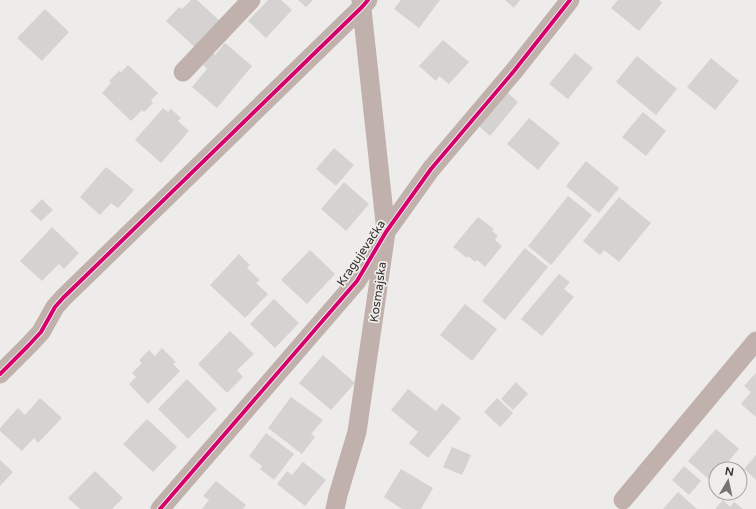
<svg xmlns="http://www.w3.org/2000/svg" width="756" height="509" font-family="'Varela Round',sans-serif">
<rect width="100%" height="100%" fill="#eeecea"/>
<path fill="#d4d3d1" d="M 191,0 L 197,0 L 222,23 L 198,50 L 166,21 L 179,7 L 182,9 Z
M 268,0 L 281,0 L 292,10 L 266,38 L 248,21 Z
M 298,0 L 313,0 L 306,7 Z
M 401,0 L 440,0 L 419,28 L 394,9 Z
M 505,0 L 520,0 L 514,8 Z
M 618,0 L 659,0 L 662,3 L 639,31 L 611,8 Z
M 45,9 L 69,32 L 42,61 L 17,38 Z
M 443,40 L 469,62 L 449,84 L 439,76 L 436,81 L 419,66 Z
M 225,43 L 252,66 L 217,108 L 192,87 L 207,69 L 203,65 L 213,53 L 215,55 Z
M 575,53 L 593,68 L 568,99 L 549,84 Z
M 637,56 L 677,89 L 656,115 L 616,82 Z
M 711,58 L 739,81 L 715,110 L 687,87 Z
M 128,65 L 158,93 L 151,100 L 153,103 L 144,112 L 142,110 L 131,121 L 102,93 L 111,83 L 109,81 L 119,71 L 121,72 Z
M 507,92 L 518,102 L 490,136 L 479,126 Z
M 163,108 L 168,112 L 171,109 L 181,118 L 178,121 L 189,131 L 161,163 L 135,140 Z
M 643,112 L 666,131 L 646,156 L 622,137 Z
M 529,118 L 560,143 L 538,170 L 507,144 Z
M 334,148 L 354,165 L 336,186 L 316,169 Z
M 586,161 L 619,188 L 599,213 L 566,186 Z
M 106,167 L 134,190 L 118,208 L 111,203 L 100,215 L 80,197 Z
M 344,182 L 369,204 L 346,231 L 321,209 Z
M 568,196 L 592,215 L 551,265 L 528,246 Z
M 619,197 L 651,223 L 619,262 L 604,250 L 600,255 L 583,241 Z
M 42,199 L 53,210 L 41,221 L 30,211 Z
M 478,217 L 494,229 L 492,231 L 498,236 L 495,240 L 502,246 L 485,267 L 477,260 L 475,262 L 468,256 L 467,258 L 453,247 Z
M 52,227 L 79,253 L 64,269 L 59,264 L 42,281 L 20,261 Z
M 525,248 L 548,267 L 505,320 L 482,301 Z
M 310,250 L 335,274 L 307,304 L 281,280 Z
M 239,254 L 250,265 L 247,268 L 260,280 L 256,283 L 268,294 L 245,318 L 210,285 Z
M 559,274 L 570,282 L 564,289 L 574,297 L 542,336 L 521,319 Z
M 274,299 L 299,323 L 275,348 L 250,324 Z
M 465,304 L 497,329 L 472,361 L 440,335 Z
M 230,331 L 254,354 L 237,370 L 243,377 L 227,393 L 198,364 Z
M 162,348 L 176,362 L 173,364 L 180,371 L 148,404 L 129,384 L 136,377 L 132,373 L 142,363 L 139,360 L 149,350 L 155,356 Z
M 323,355 L 355,383 L 331,410 L 299,383 Z
M 756,373 L 756,417 L 741,404 L 751,392 L 744,386 Z
M 187,379 L 217,409 L 188,439 L 158,409 Z
M 516,382 L 528,394 L 513,410 L 501,399 Z
M 408,389 L 436,411 L 442,403 L 461,418 L 428,458 L 409,443 L 418,432 L 391,410 Z
M 291,397 L 323,420 L 311,434 L 315,437 L 302,454 L 268,428 Z
M 40,398 L 62,418 L 38,443 L 34,438 L 22,451 L 0,431 L 0,428 L 18,408 L 25,415 Z
M 497,398 L 513,413 L 500,427 L 484,412 Z
M 147,419 L 177,447 L 153,472 L 123,444 Z
M 716,429 L 739,449 L 722,469 L 716,469 L 716,475 L 711,481 L 688,461 Z
M 266,433 L 294,454 L 274,480 L 260,469 L 262,466 L 249,456 Z
M 452,447 L 471,455 L 462,475 L 443,467 Z
M 756,455 L 756,480 L 744,469 Z
M 0,460 L 13,472 L 0,486 Z
M 303,462 L 326,480 L 305,506 L 277,484 L 287,471 L 292,475 Z
M 684,466 L 701,481 L 689,495 L 672,480 Z
M 401,469 L 433,488 L 421,509 L 402,509 L 384,497 Z
M 95,471 L 123,498 L 112,509 L 80,509 L 68,498 Z
M 216,481 L 246,505 L 243,509 L 202,509 L 209,500 L 203,496 Z
M 678,492 L 697,509 L 663,509 Z
M 723,500 L 730,507 L 734,502 L 743,509 L 715,509 Z"/>
<g fill="none" stroke-linecap="round" stroke-linejoin="round">
<path stroke="#c0b1ac" stroke-width="19" d="M 183,72 L 251,0
M 0,374 L 28,346 L 41,332 L 55,307 L 63,298 L 362,7 L 368,0
M 623,500 L 756,341
M 160,509 L 357,281 L 386,232 L 431,169 L 514,71 L 570,0
M 335,509 L 338,495 L 357,432 L 386,232 L 361,0"/>
<defs>
<path id="cycleway" d="M 0,374 L 28,346 L 41,332 L 55,307 L 63,298 L 362,7 L 368,0
M 160,509 L 357,281 L 386,232 L 431,169 L 514,71 L 570,0"/>
</defs>
<use href="#cycleway" stroke="#efece9" stroke-width="6"/>
<use href="#cycleway" stroke="#d6006c" stroke-width="4"/>
</g>
<g text-anchor="middle" stroke-width="3.5" stroke-linejoin="round" paint-order="stroke">
<g font-size="12" fill="#343332" stroke="#efece9">
<text transform="translate(361 253) rotate(-56)" y="4">Kragujevačka</text>
<text transform="translate(378 292) rotate(-82)" y="4">Kosmajska</text>
</g>
</g>
<g transform="translate(728 481) rotate(9)"><circle r="19" fill="#efece9" stroke="#a4a2a0"/>
<path d="M0-3L7 15L0 10L-7 15Z" fill="#757472"/>
<text y="-6" font-size="11" font-weight="bold" text-anchor="middle" fill="#343332">N</text>
</g>
</svg>
